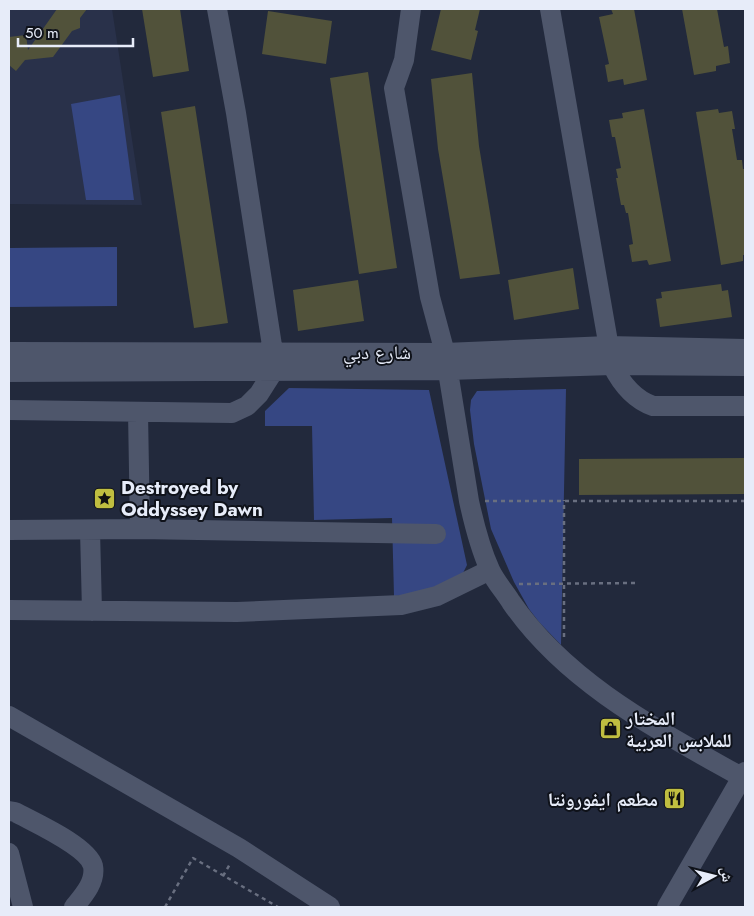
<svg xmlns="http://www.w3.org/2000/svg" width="754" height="916" font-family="Jost,'Noto Naskh Arabic',sans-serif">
<rect width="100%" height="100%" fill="#22293c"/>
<path fill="#29314a" d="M 9,9 L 112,9 L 142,205 L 9,204 Z"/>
<path fill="#364783" d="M 120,95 L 134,200 L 86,200 L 71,104 Z
M 117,247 L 117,306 L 9,307 L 9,248 Z
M 289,388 L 429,390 L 467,565 L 462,575 L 417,595 L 394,596 L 392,518 L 314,520 L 312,426 L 265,426 L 265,411 Z
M 566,389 L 561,645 L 539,622 L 529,609 L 514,582 L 491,529 L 474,444 L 470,410 L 471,400 L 477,391 Z"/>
<path fill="#51523a" d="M 57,9 L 87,9 L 80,18 L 80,28 L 72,31 L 53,57 L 25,60 L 16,71 L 9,65 L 9,37 L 26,35 L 28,50 Z
M 142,9 L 180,9 L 189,71 L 153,77 Z
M 441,9 L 480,9 L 475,30 L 478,31 L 471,60 L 431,50 Z
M 611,9 L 634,9 L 647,80 L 624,85 L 623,79 L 608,82 L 605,65 L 609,64 L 599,17 L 613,14 Z
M 682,9 L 717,9 L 724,47 L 728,46 L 730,63 L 716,66 L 716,71 L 694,75 Z
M 268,11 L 332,21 L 326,64 L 262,54 Z
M 368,72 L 397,268 L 359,274 L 330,78 Z
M 472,73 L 479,146 L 500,274 L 460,279 L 438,149 L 431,79 Z
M 195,106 L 228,323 L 194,328 L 161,112 Z
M 644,109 L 671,261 L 649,265 L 647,260 L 632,262 L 629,245 L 633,244 L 628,213 L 626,213 L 624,205 L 621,205 L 616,178 L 618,178 L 616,169 L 621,168 L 615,137 L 612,137 L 609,120 L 623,118 L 622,113 Z
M 718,109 L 719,113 L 732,111 L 735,129 L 732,129 L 737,160 L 742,160 L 743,169 L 745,169 L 745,255 L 743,255 L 743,261 L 721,265 L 696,112 Z
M 573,268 L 579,309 L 514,320 L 508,280 Z
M 358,280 L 364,321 L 298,331 L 293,290 Z
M 721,284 L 722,291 L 728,290 L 732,317 L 660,327 L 656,299 L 662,298 L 661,292 Z
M 745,458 L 745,494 L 579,495 L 579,459 Z"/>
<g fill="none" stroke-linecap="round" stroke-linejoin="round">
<path stroke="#696f80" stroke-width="2.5" stroke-dasharray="4 4" stroke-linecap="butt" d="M 485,501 L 745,501
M 519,584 L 637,583
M 564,637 L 564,500
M 223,876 L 230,864
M 165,907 L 193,858 L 278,907"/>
<path stroke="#4e566b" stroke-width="20" d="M 411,9 L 404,60 L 394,88 L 430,297 L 445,353 L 469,501 C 474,524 480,548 490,570 C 495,581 504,591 511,602 C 567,684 660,731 745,779
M 550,9 L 612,365 C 621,383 633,399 653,406 L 745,406
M 9,352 L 445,353 L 608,346 L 745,349
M 9,372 L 448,370 L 612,365 L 745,366
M 9,410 L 232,413 L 247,406 L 259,394 L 273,372 L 273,352 L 236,113 L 217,9
M 138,412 L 140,529
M 9,530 L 140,529 L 436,534
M 90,530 L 92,611
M 9,610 L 237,612 L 401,605 L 437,596 L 490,570
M 9,716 L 239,848 L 330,907
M 9,811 L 15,812 C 33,822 88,846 93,866 C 96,882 83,896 74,907
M 9,853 L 23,907
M 667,907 L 745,772"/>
</g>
<defs>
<symbol id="sight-square" viewBox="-11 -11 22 22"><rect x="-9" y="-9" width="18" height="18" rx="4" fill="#c0be40" stroke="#0f121a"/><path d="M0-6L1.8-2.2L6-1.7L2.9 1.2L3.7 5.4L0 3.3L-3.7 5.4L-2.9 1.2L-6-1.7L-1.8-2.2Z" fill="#111"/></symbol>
<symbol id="shop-square" viewBox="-11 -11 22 22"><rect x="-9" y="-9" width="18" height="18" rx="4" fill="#c0be40" stroke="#0f121a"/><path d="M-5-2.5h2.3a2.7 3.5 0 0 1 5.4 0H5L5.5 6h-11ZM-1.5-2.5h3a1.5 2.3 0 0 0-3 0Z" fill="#111"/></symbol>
<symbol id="restaurant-square" viewBox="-11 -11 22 22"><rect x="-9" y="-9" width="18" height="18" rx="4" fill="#c0be40" stroke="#0f121a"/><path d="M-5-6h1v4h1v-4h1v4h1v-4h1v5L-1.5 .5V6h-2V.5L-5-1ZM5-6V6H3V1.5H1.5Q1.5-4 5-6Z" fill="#111"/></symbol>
</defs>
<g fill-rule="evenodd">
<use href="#sight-square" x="92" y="486" width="25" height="25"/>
<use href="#shop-square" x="598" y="716" width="25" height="25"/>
<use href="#restaurant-square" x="662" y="786" width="25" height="25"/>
</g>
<g text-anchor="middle" stroke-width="4" stroke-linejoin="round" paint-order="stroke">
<g font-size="19" fill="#e7ecf9" stroke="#0f121a">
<text x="377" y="359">شارع دبي</text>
</g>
<g font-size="19" font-weight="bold" fill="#e7ecf9" stroke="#0f121a" text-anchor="start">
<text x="121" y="494">Destroyed by<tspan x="121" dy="22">Oddyssey Dawn</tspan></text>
<text x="626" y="725">المختار<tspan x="626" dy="22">للملابس العربية</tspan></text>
<text x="658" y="806" text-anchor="end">مطعم ايفورونتا</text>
</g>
</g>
<rect width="754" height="916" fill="none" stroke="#e7ecf9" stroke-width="20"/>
<g transform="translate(714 876) rotate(83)" stroke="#0f121a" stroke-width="4" paint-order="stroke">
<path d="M0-4L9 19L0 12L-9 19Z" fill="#e7ecf9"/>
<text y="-8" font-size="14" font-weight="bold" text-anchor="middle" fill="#e7ecf9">ش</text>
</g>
<path d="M18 38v8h115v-8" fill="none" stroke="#e7ecf9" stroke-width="2.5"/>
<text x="25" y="38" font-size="15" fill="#e7ecf9" stroke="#0f121a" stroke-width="4" paint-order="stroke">50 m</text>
</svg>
